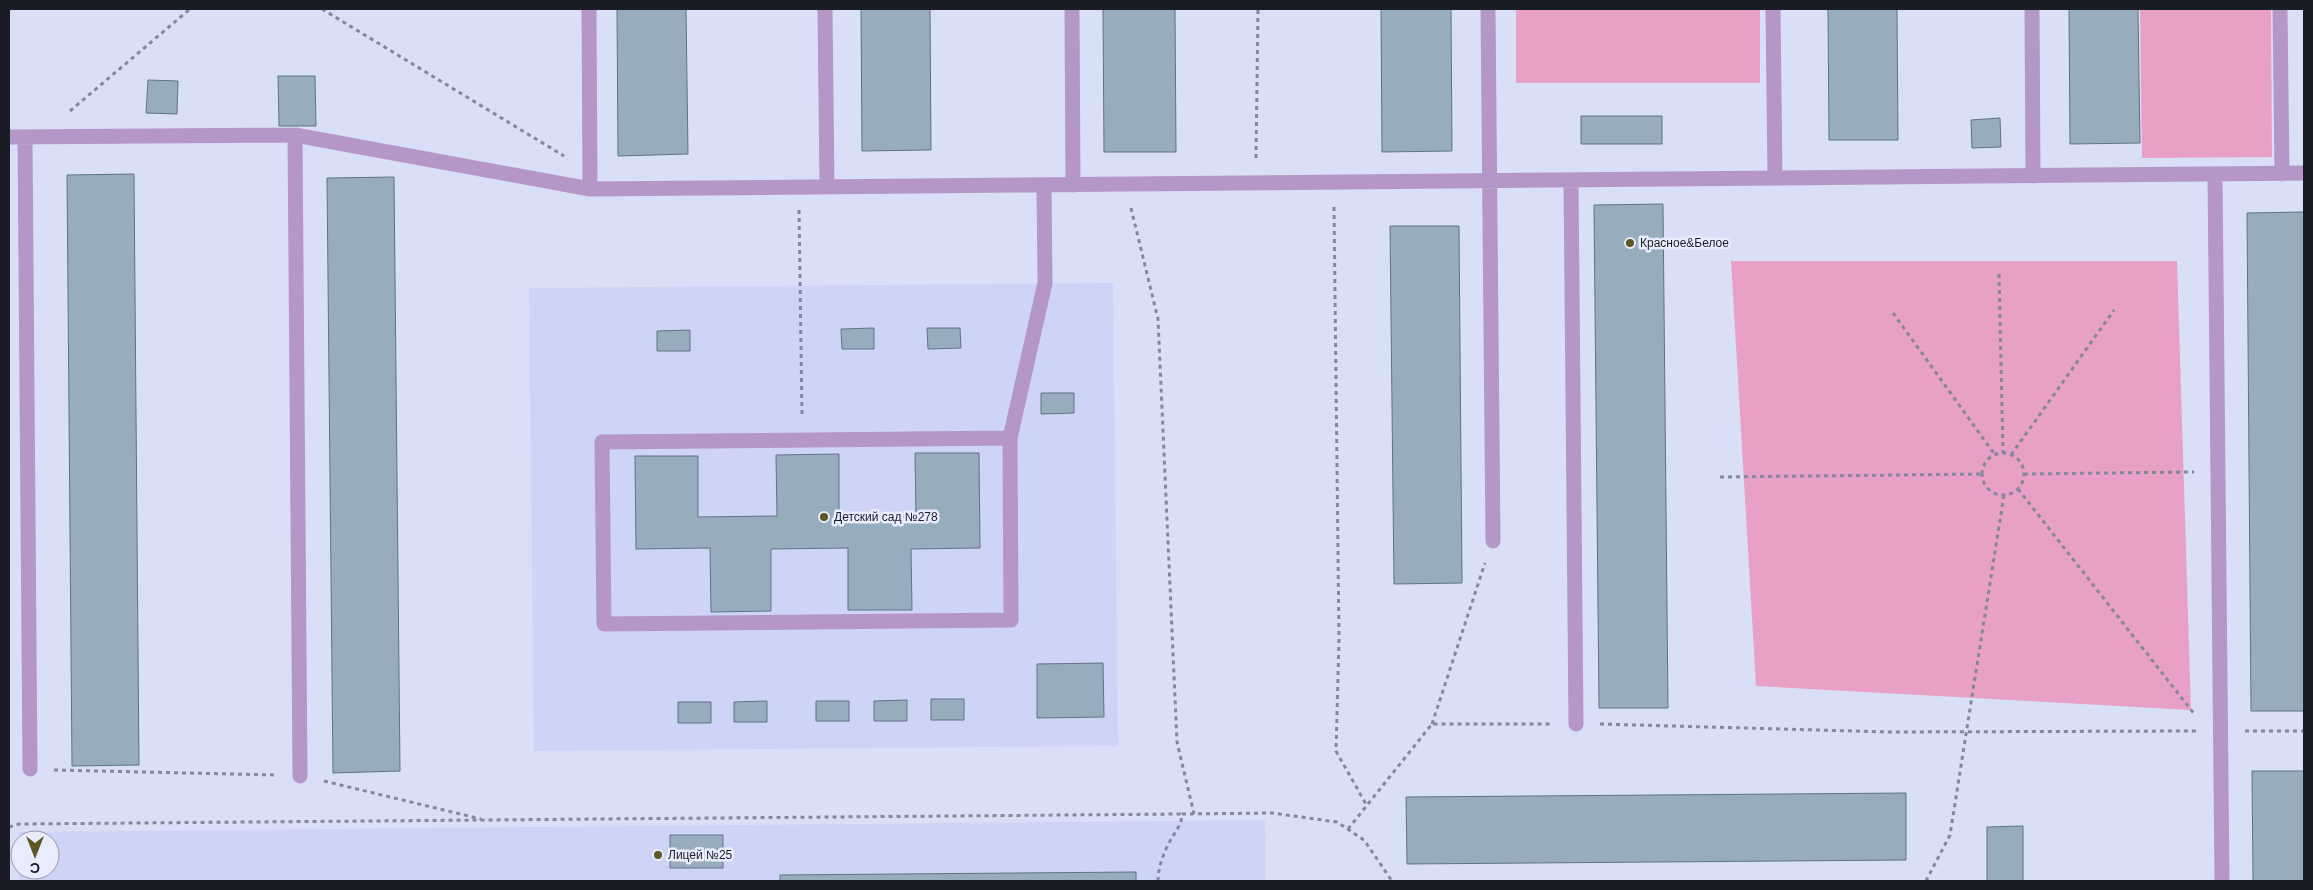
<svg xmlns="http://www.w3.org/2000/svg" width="2313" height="890" font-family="Helvetica,sans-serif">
<rect width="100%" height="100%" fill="#dadff8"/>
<path fill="#ced4f5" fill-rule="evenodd" d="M 1113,283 L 1118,746 L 534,751 L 529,288 Z
M 1265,820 L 1266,881 L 19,881 L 19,832 ZM 20,840 L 50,840 L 50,870 L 20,870 Z"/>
<path fill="#e8a0c6" d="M 1516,9 L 1760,9 L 1760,83 L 1516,83 Z
M 2140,9 L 2271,9 L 2272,157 L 2142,158 Z
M 1731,261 L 2177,261 L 2191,710 L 1756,686 Z"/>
<path fill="#97adbe" stroke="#5f7383" d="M 617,9 L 686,9 L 688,154 L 618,156 Z
M 861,9 L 930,9 L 931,150 L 862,151 Z
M 1103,9 L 1175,9 L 1176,152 L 1104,152 Z
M 1381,9 L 1451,9 L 1452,151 L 1382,152 Z
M 1828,9 L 1897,9 L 1898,140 L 1829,140 Z
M 2069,9 L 2138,9 L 2140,143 L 2070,144 Z
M 278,76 L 315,76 L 316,126 L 279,126 Z
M 148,80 L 178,81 L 177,114 L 146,113 Z
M 1581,116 L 1662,116 L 1662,144 L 1581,144 Z
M 2000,118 L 2001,147 L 1972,148 L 1971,120 Z
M 134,174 L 139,765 L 72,766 L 67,175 Z
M 394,177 L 400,771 L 333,773 L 327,178 Z
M 1663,204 L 1668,708 L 1599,708 L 1594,205 Z
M 2304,212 L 2304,711 L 2251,711 L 2247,213 Z
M 1390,226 L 1459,226 L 1462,583 L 1394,584 Z
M 874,328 L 874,349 L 842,349 L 841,329 Z
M 927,328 L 960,328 L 961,348 L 928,349 Z
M 690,330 L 690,351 L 657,351 L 657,331 Z
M 1041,393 L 1074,393 L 1074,413 L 1041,414 Z
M 915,453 L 979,453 L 980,548 L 911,549 L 912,610 L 848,610 L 848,548 L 771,549 L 771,611 L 711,612 L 710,548 L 636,549 L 635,456 L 698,456 L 698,517 L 777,516 L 776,455 L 839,454 L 839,517 L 916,516 Z
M 1103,663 L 1104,717 L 1037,718 L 1037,664 Z
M 931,699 L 964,699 L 964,720 L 931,720 Z
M 907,700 L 907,721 L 874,721 L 874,701 Z
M 767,701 L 767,722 L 734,722 L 734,702 Z
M 816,701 L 849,701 L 849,721 L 816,721 Z
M 678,702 L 711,702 L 711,723 L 678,723 Z
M 2252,771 L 2304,771 L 2304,881 L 2253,881 Z
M 1906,793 L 1906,860 L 1407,864 L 1406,797 Z
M 2023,826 L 2023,881 L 1987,881 L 1987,827 Z
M 670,835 L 723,835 L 723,868 L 670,868 Z
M 1136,872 L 1136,881 L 780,881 L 780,875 Z"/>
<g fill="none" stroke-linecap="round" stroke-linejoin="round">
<path stroke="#84889a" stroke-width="3" stroke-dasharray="4 4" stroke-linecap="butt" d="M 322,9 L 564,156
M 70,111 L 190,9
M 1256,158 L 1258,9
M 1334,207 L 1339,639 L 1336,751 L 1367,806
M 1131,208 L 1158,319 L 1177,742 L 1194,814
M 799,210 L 802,414
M 1999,274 L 2003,453
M 1893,313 L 1995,455
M1982 474a21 21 0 1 1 42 0a21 21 0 1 1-42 0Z
M 2011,455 L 2114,310
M 2024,474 L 2194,472
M 1720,477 L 1983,474
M 2018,489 L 2195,715
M 1432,724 L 1485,563
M 1600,724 L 1889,732 L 2196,731
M 2245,731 L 2304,731
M 54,770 L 276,775
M 324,781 L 481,819
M 9,827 L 19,824 L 1182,814
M 1348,829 L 1432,724 L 1551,724
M 1158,881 C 1158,868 1163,854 1169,843 C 1174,833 1182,825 1182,814 L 1272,813 L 1337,822 L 1364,840 L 1392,881
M 1926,881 L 1950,835 L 2004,495"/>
<path stroke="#b497c6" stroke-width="15" d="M 589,9 L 590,189
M 825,9 L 827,187
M 1072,9 L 1073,185
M 1488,9 L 1493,541
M 1773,9 L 1775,178
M 2032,9 L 2033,176
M 2280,9 L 2282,174
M 295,135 L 300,776
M 9,137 L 295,135 L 590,189 L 2304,173
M 25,137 L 30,769
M 2215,174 L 2222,881
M 1571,180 L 1576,724
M 1010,438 L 602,442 L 604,624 L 1011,620 L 1010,438 L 1045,283 L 1044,185"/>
</g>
<g fill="#5d5723" stroke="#e9ecfc" stroke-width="2">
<circle cx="1630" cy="243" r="5"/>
<circle cx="824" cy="517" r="5"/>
<circle cx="658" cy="855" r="5"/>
</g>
<g text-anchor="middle" stroke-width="5" stroke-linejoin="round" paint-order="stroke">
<g font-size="12" fill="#1b1d26" stroke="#e9ecfc" text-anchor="start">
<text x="1640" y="247">Красное&amp;Белое</text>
<text x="834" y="521">Детский сад №278</text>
<text x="668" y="859">Лицей №25</text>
</g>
</g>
<rect width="2313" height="890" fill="none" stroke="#1b1d26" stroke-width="20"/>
<g transform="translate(35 855) rotate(180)"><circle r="24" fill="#e9ecfc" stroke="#9799a6"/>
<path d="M0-4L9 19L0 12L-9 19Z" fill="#5d5723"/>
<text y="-8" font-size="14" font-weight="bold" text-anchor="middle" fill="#1b1d26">С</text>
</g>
</svg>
